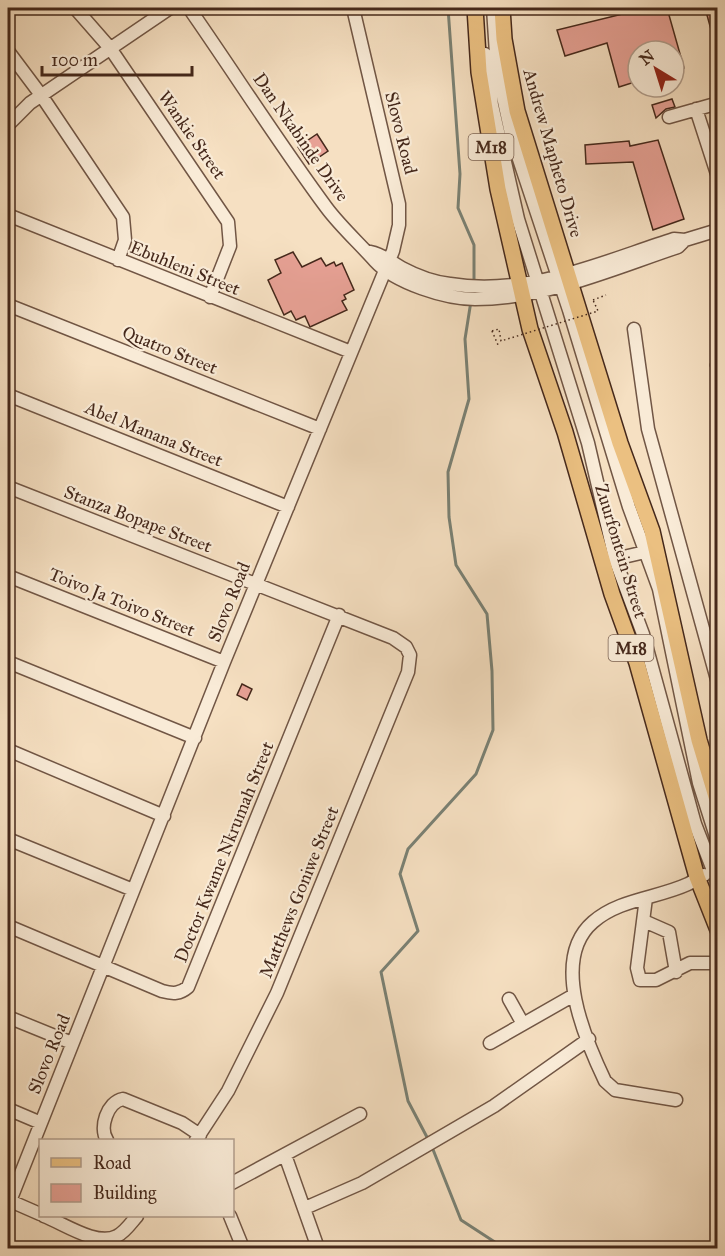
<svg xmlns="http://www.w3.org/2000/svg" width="725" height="1256" font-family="'IM FELL Great Primer',serif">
<rect width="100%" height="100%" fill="#f6e0c2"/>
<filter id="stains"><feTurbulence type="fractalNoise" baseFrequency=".00333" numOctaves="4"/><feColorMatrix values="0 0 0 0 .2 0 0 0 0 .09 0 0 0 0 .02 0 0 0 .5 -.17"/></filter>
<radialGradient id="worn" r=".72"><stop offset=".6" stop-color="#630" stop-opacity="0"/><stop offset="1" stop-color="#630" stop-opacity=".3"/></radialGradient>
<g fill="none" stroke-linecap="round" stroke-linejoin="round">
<path stroke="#7a8174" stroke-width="3" d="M 448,8 L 460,174 L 458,208 L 474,245 L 474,283
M 429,1141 L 408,1101 L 381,972 L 418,931 L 400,874 L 408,849 L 476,774 L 493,730 L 492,671 L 487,614 L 456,565 L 449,517 L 448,472 L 469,399 L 465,339 L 471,301
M 432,1147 L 461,1220 L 504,1248"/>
</g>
<path fill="#e7a195" stroke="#45281b" stroke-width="1.5" d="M 647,8 L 667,8 L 684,68 L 674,71 L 674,51 L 638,51 L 638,81 L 619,87 L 607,43 L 565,56 L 557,30 Z
M 705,8 L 717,8 L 717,43 L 715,44 Z
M 672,99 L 675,107 L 666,109 L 656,118 L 652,105 Z
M 317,134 L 328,151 L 309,164 L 298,147 Z
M 658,140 L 684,219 L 653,230 L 633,162 L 586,164 L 585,145 L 629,141 L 630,146 Z
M 293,252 L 302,267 L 321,258 L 326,266 L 334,262 L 336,266 L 342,263 L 354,290 L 344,295 L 346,299 L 342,301 L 347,310 L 310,327 L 305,316 L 296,320 L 291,311 L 284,315 L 268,280 L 281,273 L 275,260 Z
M 242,684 L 252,689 L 247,700 L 237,695 Z"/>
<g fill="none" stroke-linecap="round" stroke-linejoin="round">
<defs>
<path id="minor" d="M 75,8 L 110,48 L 228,222 L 230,246 L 210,297
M 189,8 C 235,74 278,142 326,207 C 340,226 359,243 375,261 C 395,283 446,299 475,299 C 545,299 612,269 678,247 L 685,240
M 493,8 L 497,69 L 512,138 L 569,310 L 629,507 L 659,589 L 699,783 L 718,843
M 8,51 L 41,95 L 123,217 L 125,240 L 118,260
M 485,54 L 492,105 L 518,219 L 588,443 L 615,559 L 643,634 L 695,824 L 718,883
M 696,109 L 718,177
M 669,117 L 715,104
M 8,125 L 30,103 L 170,8
M 8,215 L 351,352
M 370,252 C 382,254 391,262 402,268 C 417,276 433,282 450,284 C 527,297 602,262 674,239 L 685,240 L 718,230
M 8,305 L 320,429
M 634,329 L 648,429 L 718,683
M 717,365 L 718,363
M 8,395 L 288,507
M 8,487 L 393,638 L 406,647 L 410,655 L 408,672 L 277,993 L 228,1091 L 196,1140
M 615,559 L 645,552
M 8,576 L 224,662
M 8,662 L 195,738
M 8,750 L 164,816
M 8,839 L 133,890
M 646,898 L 637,968 L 640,980 L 656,980 L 690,963 L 718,963
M 644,921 L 669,932 L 676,972
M 8,926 L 162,991 C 173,994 180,994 188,987 L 339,615
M 509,999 L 523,1024
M 8,1017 L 72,1043
M 490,1043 L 574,995
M 676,1100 L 615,1090 L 605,1081 C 585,1039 550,959 593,922 C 619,899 658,898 688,884 C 693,882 697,877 704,875
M 8,1109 L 41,1123
M 107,1140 C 99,1128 107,1102 123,1099 L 182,1123 L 200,1135
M 285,1155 L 318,1248
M 232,1183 L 360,1114
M 8,1200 L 40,1214
M 10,1201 L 224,662 L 393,251 L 399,225 L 399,204 L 353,8
M 305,1208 L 362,1183 L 494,1106 L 589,1039
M 44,1216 C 63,1223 97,1247 117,1236 C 125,1232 131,1223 137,1216
M 230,1216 L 243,1248"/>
<path id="major" d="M 475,8 L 479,72 L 498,189 L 530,329 L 565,432 L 612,594 L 637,663 L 697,877 L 718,930
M 502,8 L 504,39 L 517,111 L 620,443 L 652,531 L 699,740 L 718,803"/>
</defs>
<use href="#minor" stroke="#715645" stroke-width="15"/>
<use href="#major" stroke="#45281b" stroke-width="18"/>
<path stroke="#45281b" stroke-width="1.5" stroke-dasharray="1.5 3" stroke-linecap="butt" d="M 593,300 L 606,295
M 492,331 L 498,345"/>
<use href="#minor" stroke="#f9ebd7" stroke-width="12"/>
<use href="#major" stroke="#ebc081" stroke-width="15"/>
<path stroke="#45281b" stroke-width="1.5" stroke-dasharray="1.5 3" stroke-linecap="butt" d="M 492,331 L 499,329 L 501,341 L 598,311 L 593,300"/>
</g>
<g text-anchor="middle" stroke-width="4.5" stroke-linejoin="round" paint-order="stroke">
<g fill="#f9ebd7" stroke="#7b6253" stroke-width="1.5">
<rect x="468.5" y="134" width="45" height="26" rx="4.5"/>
<rect x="608.5" y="635" width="45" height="26" rx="4.5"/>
</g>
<g font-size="16" font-weight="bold" fill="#45281b">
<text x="491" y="153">M18</text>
<text x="631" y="654">M18</text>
</g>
<g font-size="18" fill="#45281b" stroke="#f9ebd7">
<text transform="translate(401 133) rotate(76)" y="6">Slovo Road</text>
<text transform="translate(192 135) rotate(55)" y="6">Wankie Street</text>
<text transform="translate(301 137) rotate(55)" y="6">Dan Nkabinde Drive</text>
<text transform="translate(553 153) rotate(74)" y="6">Andrew Mapheto Drive</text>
<text transform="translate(185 268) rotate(22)" y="6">Ebuhleni Street</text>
<text transform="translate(170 350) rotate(22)" y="6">Quatro Street</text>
<text transform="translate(154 434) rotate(22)" y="6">Abel Manana Street</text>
<text transform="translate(138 519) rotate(21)" y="6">Stanza Bopape Street</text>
<text transform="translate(621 551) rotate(73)" y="6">Zuurfontein Street</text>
<text transform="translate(122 602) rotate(22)" y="6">Toivo Ja Toivo Street</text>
<text transform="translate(229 602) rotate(-68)" y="6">Slovo Road</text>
<text transform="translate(224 852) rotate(-68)" y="6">Doctor Kwame Nkrumah Street</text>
<text transform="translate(299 892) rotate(-68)" y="6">Matthews Goniwe Street</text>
<text transform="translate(49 1054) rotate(-68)" y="6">Slovo Road</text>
</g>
</g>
<rect width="725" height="1256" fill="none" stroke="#f6e0c2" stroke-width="30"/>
<rect x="9" y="9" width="707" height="1238" fill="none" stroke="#45281b" stroke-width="3"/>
<rect x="15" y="15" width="695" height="1226" fill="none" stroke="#45281b" stroke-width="1.5"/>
<rect x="39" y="1139" width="195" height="78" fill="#f9ebd7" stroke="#b19d8c" stroke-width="1.5"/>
<rect x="51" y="1158" width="30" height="9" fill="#ebc081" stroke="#b19d8c" stroke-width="1.5"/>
<text x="93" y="1169" font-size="18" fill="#45281b">Road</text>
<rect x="51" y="1184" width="30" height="18" fill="#e7a195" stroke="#b19d8c" stroke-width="1.5"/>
<text x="93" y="1199" font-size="18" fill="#45281b">Building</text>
<g transform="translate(656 69) rotate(322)"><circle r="28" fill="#f9ebd7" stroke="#b19d8c" stroke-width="1.5"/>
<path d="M0-4.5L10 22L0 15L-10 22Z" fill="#8f2418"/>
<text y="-9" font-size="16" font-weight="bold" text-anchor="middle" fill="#45281b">N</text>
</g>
<path d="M42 66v9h150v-9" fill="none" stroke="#45281b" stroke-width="3"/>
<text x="51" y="66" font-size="18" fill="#45281b" stroke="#f9ebd7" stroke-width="4.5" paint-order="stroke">100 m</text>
<rect width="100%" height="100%" filter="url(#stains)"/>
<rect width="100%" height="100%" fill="url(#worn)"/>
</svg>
